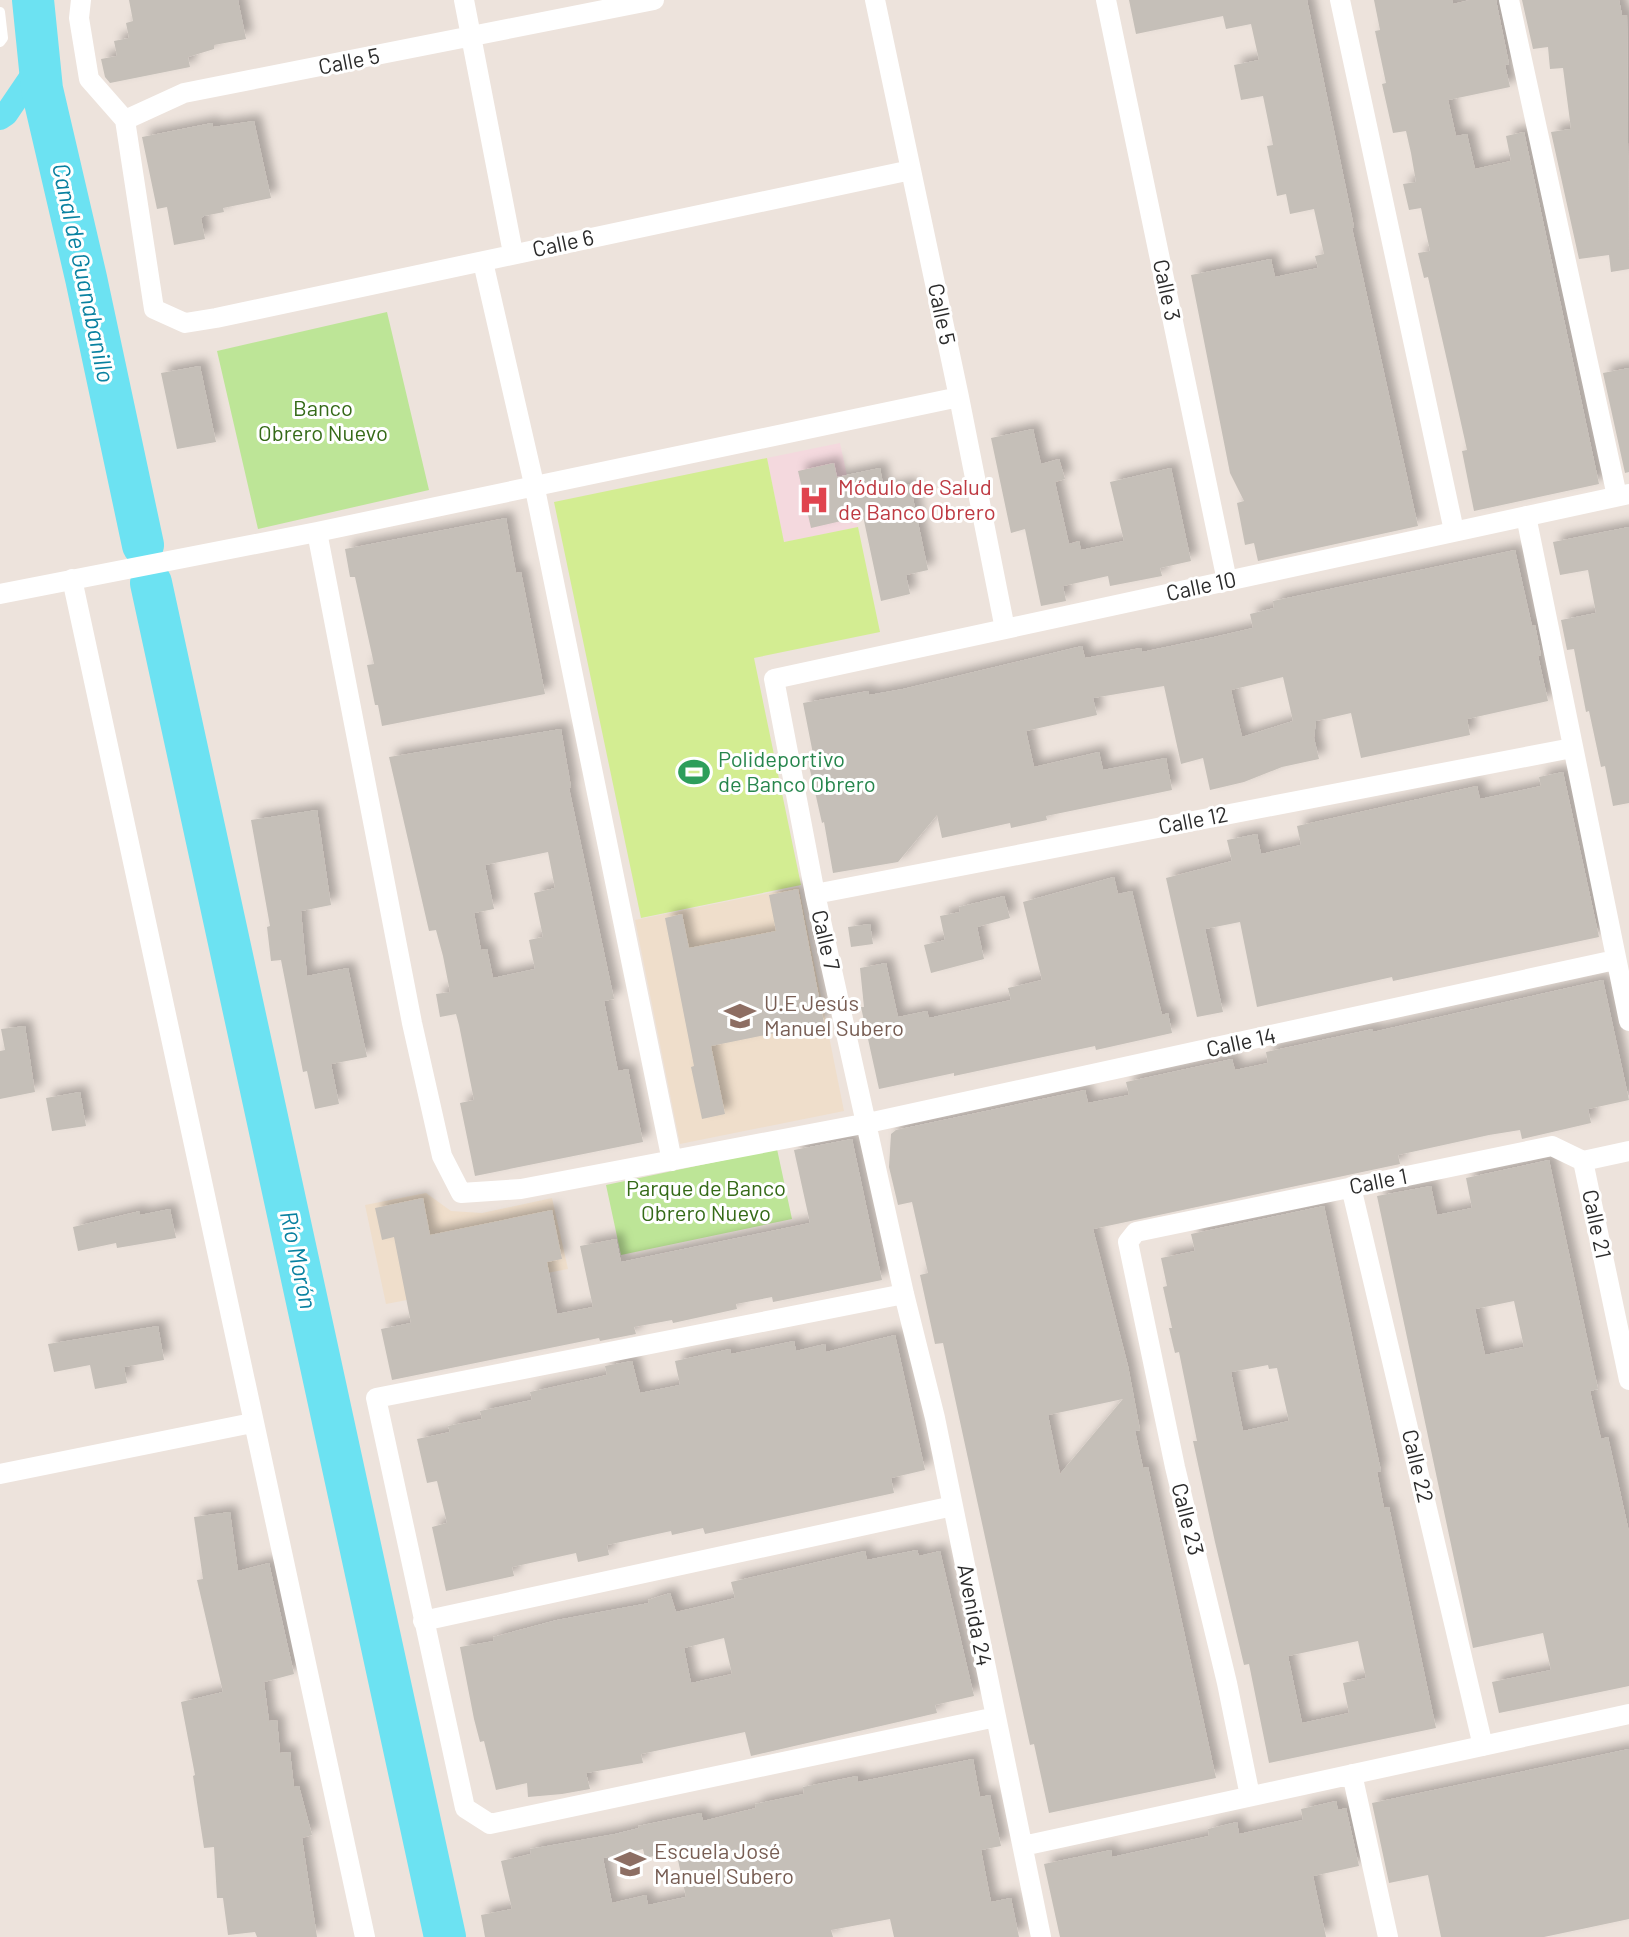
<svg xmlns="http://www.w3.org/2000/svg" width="1629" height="1937" font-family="Barlow,sans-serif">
<defs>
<filter id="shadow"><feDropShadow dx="7" dy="-7" stdDeviation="4" flood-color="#0004"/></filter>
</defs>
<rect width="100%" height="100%" fill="#ede3dc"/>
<path fill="#efdecb" d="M 799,887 L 844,1111 L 680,1144 L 635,920 Z
M 426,1193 L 451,1211 L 482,1213 L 552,1198 L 568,1269 L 386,1304 L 365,1205 Z"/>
<path fill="#f4d9de" d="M 840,443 L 858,527 L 784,542 L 767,458 Z"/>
<path fill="#bde597" d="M 387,312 L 429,490 L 258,529 L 217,351 Z
M 777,1149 L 792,1219 L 621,1255 L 606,1185 Z"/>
<path fill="#d3ed92" d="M 767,458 L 784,542 L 858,527 L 880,632 L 754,658 L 801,885 L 641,918 L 554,502 Z"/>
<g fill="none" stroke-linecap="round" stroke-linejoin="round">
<path stroke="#6ce2f2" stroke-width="24" d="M 0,118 L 6,114 L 40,64"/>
<path stroke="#6ce2f2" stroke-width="42" d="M 33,0 L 42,89 L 86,278 L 143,545
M 151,583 L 445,1937"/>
</g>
<path fill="#c5bfb8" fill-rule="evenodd" filter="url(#shadow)" d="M 129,0 L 238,0 L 246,39 L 214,45 L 214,49 L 188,57 L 190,67 L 110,83 L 105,77 L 101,59 L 117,56 L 114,41 L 129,38 L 126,23 L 133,21 Z
M 1129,0 L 1307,0 L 1354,227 L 1352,228 L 1418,526 L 1258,561 L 1254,543 L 1245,545 L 1237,503 L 1244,501 L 1230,473 L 1191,275 L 1271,259 L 1275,277 L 1318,268 L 1315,256 L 1324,254 L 1314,209 L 1290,214 L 1286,194 L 1277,196 L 1267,146 L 1273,145 L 1263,96 L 1241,100 L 1234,65 L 1259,60 L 1251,24 L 1226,29 L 1223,16 L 1136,34 Z
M 1374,0 L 1452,0 L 1453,4 L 1470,0 L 1496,0 L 1509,64 L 1505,65 L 1510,87 L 1448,100 L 1456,136 L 1467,134 L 1475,169 L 1511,161 L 1506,136 L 1524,132 L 1599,484 L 1474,511 L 1462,451 L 1467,450 L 1451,378 L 1428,277 L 1424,278 L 1418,253 L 1430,251 L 1421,208 L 1409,210 L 1403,184 L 1416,182 L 1411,153 L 1406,131 L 1393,133 L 1382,84 L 1386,83 L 1375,31 L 1380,30 Z
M 1522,0 L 1619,0 L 1622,15 L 1627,15 L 1629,269 L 1611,272 L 1609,255 L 1579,259 L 1551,132 L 1571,129 L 1563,68 L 1550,69 L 1548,47 L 1533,49 Z
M 254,121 L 271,198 L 223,208 L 224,212 L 204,216 L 201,218 L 205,239 L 174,245 L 167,207 L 157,209 L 142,137 L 212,123 L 213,127 Z
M 200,366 L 216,442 L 177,449 L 161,373 Z
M 1629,368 L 1629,472 L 1625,473 L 1603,373 Z
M 1033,429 L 1041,464 L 1059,459 L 1065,479 L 1055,482 L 1069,544 L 1079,541 L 1081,550 L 1124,541 L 1110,482 L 1171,468 L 1191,561 L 1160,568 L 1162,576 L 1110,586 L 1108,576 L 1063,586 L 1066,601 L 1041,606 L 1025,529 L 1011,533 L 991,438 Z
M 834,463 L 837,477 L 880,468 L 884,489 L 910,484 L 928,570 L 906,575 L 910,594 L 881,601 L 863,516 L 811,528 L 798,471 Z
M 506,518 L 516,573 L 521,572 L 545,694 L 382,726 L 378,705 L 375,705 L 367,665 L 374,664 L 355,577 L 350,577 L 345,549 Z
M 1629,527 L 1629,803 L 1613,806 L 1605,766 L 1601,767 L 1589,711 L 1586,712 L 1574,649 L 1567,650 L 1561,620 L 1596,613 L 1588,570 L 1560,575 L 1553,542 Z
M 1515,550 L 1532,626 L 1535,625 L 1541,655 L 1538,656 L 1548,701 L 1467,719 L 1470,735 L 1361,758 L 1351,713 L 1316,721 L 1314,738 L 1319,759 L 1282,767 L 1244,782 L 1210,790 L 1203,758 L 1181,764 L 1164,686 L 1093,698 L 1097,715 L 1026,731 L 1034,767 L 1099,752 L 1103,770 L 1166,758 L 1172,790 L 1046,816 L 1047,820 L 1011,828 L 1010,823 L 942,838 L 937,815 L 898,862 L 833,873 L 824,822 L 822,823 L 808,761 L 814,759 L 803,703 L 868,691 L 869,695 L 903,689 L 1082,646 L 1085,658 L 1141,648 L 1142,652 L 1214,637 L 1253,628 L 1250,614 L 1274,608 L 1273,601 ZM 1283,677 L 1293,721 L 1242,737 L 1231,690 Z
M 561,729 L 571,787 L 569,788 L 614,999 L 604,1001 L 618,1071 L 628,1069 L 643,1142 L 475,1176 L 460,1103 L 474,1100 L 459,1025 L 456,1014 L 440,1017 L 436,994 L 450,992 L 443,956 L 436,930 L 429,931 L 389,757 ZM 548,852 L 555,888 L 534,893 L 543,937 L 529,940 L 535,969 L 493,978 L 487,949 L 481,950 L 474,913 L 494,909 L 485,865 Z
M 1563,772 L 1599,937 L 1393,981 L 1392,977 L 1257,1007 L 1240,922 L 1205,929 L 1223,1012 L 1197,1017 L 1166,878 L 1232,861 L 1227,840 L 1257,834 L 1261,854 L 1301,845 L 1297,826 L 1477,786 L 1480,799 L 1541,786 L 1539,777 Z
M 317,810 L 331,905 L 301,911 L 307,976 L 348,968 L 367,1057 L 331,1064 L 339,1104 L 315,1109 L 307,1071 L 303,1072 L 281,960 L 271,961 L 267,927 L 270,926 L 251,820 Z
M 1114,877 L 1118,894 L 1132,891 L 1162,1015 L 1168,1013 L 1172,1033 L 1096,1050 L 1095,1046 L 954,1076 L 954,1073 L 879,1089 L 861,1007 L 864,1007 L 860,968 L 886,963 L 898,1017 L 927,1011 L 929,1018 L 1011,1000 L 1008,988 L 1042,980 L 1023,902 Z
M 798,889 L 824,1023 L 711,1046 L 725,1114 L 702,1119 L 691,1067 L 694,1066 L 665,918 L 682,914 L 689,948 L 776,931 L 769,895 Z
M 1004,896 L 1010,918 L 977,927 L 984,959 L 931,973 L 924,945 L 945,940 L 940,916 L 960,912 L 959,907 Z
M 870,924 L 873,944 L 851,947 L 848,927 Z
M 1603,980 L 1629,1100 L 1588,1109 L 1591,1123 L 1522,1139 L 1520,1130 L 1489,1135 L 1398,1155 L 1400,1164 L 1093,1229 L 1128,1366 L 1140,1430 L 1135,1431 L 1143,1468 L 1148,1467 L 1216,1778 L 1049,1813 L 1034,1744 L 1030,1745 L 943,1343 L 935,1344 L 920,1275 L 928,1273 L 912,1202 L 898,1205 L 889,1167 L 891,1134 L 896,1130 L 1085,1090 L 1088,1103 L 1129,1095 L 1126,1082 L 1232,1059 L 1235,1070 L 1268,1063 L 1266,1052 L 1373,1029 L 1373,1032 L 1408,1024 ZM 1123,1399 L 1060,1474 L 1048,1415 Z
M 25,1026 L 35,1092 L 0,1099 L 0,1051 L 5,1050 L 1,1029 Z
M 80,1092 L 86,1126 L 52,1131 L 46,1098 Z
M 852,1139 L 882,1280 L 773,1302 L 772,1297 L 736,1304 L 737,1309 L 673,1323 L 672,1320 L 634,1327 L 636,1334 L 600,1341 L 599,1338 L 392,1380 L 381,1329 L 411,1323 L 394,1237 L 382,1240 L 375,1208 L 423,1198 L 430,1235 L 552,1210 L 562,1259 L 547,1262 L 557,1314 L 593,1307 L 580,1246 L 616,1239 L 621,1262 L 810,1223 L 794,1150 Z
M 1549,1160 L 1598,1389 L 1590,1391 L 1601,1439 L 1608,1437 L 1629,1532 L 1629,1686 L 1499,1713 L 1492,1682 L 1551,1670 L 1543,1633 L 1473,1648 L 1377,1196 L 1431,1186 L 1437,1215 L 1472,1208 L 1466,1178 ZM 1514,1301 L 1524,1347 L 1485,1355 L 1475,1309 Z
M 1324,1206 L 1381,1471 L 1377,1472 L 1384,1508 L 1389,1507 L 1436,1728 L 1269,1763 L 1249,1664 L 1244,1665 L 1215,1542 L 1193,1441 L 1197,1441 L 1179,1352 L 1175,1353 L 1169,1328 L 1172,1328 L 1163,1287 L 1167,1286 L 1161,1258 L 1195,1251 L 1191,1234 ZM 1268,1365 L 1269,1369 L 1277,1368 L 1289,1421 L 1243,1431 L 1231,1372 ZM 1358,1641 L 1366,1678 L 1343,1683 L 1349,1713 L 1302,1723 L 1288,1656 Z
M 170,1209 L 176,1238 L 117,1248 L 116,1243 L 78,1251 L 73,1227 L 140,1211 L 140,1215 Z
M 158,1326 L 164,1360 L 124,1367 L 127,1383 L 95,1389 L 90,1365 L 54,1372 L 48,1344 Z
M 895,1335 L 925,1470 L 891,1478 L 894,1493 L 705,1534 L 703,1528 L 672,1535 L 671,1531 L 607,1545 L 609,1555 L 578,1562 L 576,1553 L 512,1567 L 514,1576 L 446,1591 L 432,1527 L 447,1523 L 437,1481 L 427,1483 L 417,1439 L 450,1432 L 448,1426 L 482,1419 L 480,1411 L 532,1400 L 530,1392 L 607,1375 L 605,1366 L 632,1361 L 640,1393 L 680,1385 L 675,1361 L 730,1349 L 731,1354 L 794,1341 L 796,1351 L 825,1344 L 826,1352 Z
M 230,1512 L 238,1571 L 269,1563 L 294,1674 L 264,1682 L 269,1721 L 277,1720 L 280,1753 L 290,1752 L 294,1787 L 299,1786 L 312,1835 L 302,1838 L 317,1937 L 257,1937 L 255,1932 L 228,1935 L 223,1898 L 217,1898 L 214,1847 L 204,1848 L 193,1776 L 195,1775 L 181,1702 L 223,1692 L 197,1580 L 203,1579 L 194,1517 Z
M 917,1550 L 919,1556 L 940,1551 L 974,1696 L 935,1705 L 937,1713 L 751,1756 L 745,1732 L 641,1754 L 643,1763 L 586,1773 L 590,1789 L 562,1794 L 528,1797 L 527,1783 L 496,1790 L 484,1741 L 480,1742 L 474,1719 L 460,1647 L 494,1641 L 493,1637 L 557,1620 L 649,1603 L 648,1600 L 670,1593 L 676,1612 L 715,1603 L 735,1598 L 731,1582 L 865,1551 L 867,1560 ZM 724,1638 L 732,1674 L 691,1683 L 684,1648 Z
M 1629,1749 L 1629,1919 L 1544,1937 L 1441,1937 L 1428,1875 L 1389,1883 L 1372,1803 Z
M 973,1759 L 980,1797 L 990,1795 L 1001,1846 L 981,1850 L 991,1902 L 1011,1898 L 1019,1937 L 894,1937 L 890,1919 L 831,1930 L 833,1937 L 485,1937 L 481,1915 L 512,1909 L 501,1861 L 531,1854 L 530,1849 L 615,1834 L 639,1828 L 638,1826 L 701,1813 L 703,1821 L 756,1808 L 755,1804 L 804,1794 L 803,1787 L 857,1776 L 858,1782 ZM 643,1849 L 645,1858 L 676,1851 L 686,1897 L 648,1905 L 646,1895 L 612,1903 L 603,1858 Z
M 1336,1801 L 1338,1810 L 1346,1808 L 1359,1866 L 1313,1876 L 1326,1937 L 1060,1937 L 1044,1864 L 1111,1850 L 1112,1857 L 1209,1836 L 1208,1829 L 1237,1822 L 1239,1834 L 1303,1820 L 1301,1809 Z"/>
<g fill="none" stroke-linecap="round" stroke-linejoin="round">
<path stroke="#fff" stroke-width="10" d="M 0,12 L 3,38 L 0,42"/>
<path stroke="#fff" stroke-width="20" d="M 81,0 L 79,18 L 89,79 L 125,120
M 464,0 L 513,253
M 654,0 L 184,93 L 125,120 L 154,309 L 185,323 L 216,318 L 911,170
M 875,0 L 959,397 L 1005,629
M 1106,0 L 1227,581
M 1340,0 L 1454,531
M 1509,0 L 1617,496
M 483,262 L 534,484 L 672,1161
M 1526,516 L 1629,1021
M 317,532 L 412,1023 L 442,1156 L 461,1193 L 521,1189 L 868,1123 L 1615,960
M 72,579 L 365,1937
M 0,594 L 317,532 L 959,397
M 815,894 L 1572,748
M 1583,1161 L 1629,1380
M 1351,1187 L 1483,1746
M 904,1294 L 376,1398 L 465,1808 L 490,1824 L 996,1717
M 0,1474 L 252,1423
M 423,1621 L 953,1506
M 1352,1774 L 1388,1937
M 1250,1796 L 1227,1683 L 1175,1467 L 1128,1242 L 1136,1232 L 1552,1146 L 1583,1161 L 1629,1151
M 1023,1846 L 1629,1714
M 1041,1937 L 935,1418 L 904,1294 L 815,894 L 774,679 L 1629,494"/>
</g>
<defs>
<symbol id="hospital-bare" viewBox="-9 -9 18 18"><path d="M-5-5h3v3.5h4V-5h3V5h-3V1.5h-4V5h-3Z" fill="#e0444e" stroke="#fff" stroke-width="2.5" paint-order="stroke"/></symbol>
<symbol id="stadium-bare" viewBox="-9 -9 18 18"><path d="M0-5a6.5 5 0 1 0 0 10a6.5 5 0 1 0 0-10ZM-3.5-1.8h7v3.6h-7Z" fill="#2e9e5b" stroke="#fff" stroke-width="2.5" paint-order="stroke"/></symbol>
<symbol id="school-bare" viewBox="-9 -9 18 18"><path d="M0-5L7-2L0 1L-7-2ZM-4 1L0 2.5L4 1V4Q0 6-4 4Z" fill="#8d6e63" stroke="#fff" stroke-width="2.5" paint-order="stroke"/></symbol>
</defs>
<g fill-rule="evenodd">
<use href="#hospital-bare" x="792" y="478" width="44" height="44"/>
<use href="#stadium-bare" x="672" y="750" width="44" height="44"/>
<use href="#school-bare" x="718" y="994" width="44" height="44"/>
<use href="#school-bare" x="608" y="1842" width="44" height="44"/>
</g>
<g text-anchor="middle" stroke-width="6" stroke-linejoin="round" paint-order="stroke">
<g font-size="22" fill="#2b2b2b" stroke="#fff">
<text transform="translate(349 61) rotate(-11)" y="8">Calle 5</text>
<text transform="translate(563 243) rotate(-12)" y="8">Calle 6</text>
<text transform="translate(1167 290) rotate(78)" y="8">Calle 3</text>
<text transform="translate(942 314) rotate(78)" y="8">Calle 5</text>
<text transform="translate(1201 586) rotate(-12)" y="8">Calle 10</text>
<text transform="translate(1193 820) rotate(-11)" y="8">Calle 12</text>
<text transform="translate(826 940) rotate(77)" y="8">Calle 7</text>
<text transform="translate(1241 1042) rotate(-12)" y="8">Calle 14</text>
<text transform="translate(1378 1181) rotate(-11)" y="8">Calle 1</text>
<text transform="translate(1597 1224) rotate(78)" y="8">Calle 21</text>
<text transform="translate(1418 1466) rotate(77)" y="8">Calle 22</text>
<text transform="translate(1188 1519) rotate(76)" y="8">Calle 23</text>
<text transform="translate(975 1615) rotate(79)" y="8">Avenida 24</text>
</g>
<g font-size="22" fill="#356a18" stroke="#fff">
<text x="323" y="416">Banco<tspan x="323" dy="25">Obrero Nuevo</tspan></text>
<text x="706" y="1196">Parque de Banco<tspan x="706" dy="25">Obrero Nuevo</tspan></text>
</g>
<g font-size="22" fill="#be3a42" stroke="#fff" text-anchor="start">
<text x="838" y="495">Módulo de Salud<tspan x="838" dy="25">de Banco Obrero</tspan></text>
</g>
<g font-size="22" fill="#27864d" stroke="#fff" text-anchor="start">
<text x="718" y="767">Polideportivo<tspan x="718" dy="25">de Banco Obrero</tspan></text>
</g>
<g font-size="22" fill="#785e54" stroke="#fff" text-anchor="start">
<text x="764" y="1011">U.E Jesús<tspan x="764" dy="25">Manuel Subero</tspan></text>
<text x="654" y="1859">Escuela José<tspan x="654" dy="25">Manuel Subero</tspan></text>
</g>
<g font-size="24" font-style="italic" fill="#0981a0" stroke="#fff">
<text transform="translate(83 273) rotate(78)" y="8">Canal de Guanabanillo</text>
<text transform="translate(298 1260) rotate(78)" y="8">Río Morón</text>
</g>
</g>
</svg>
